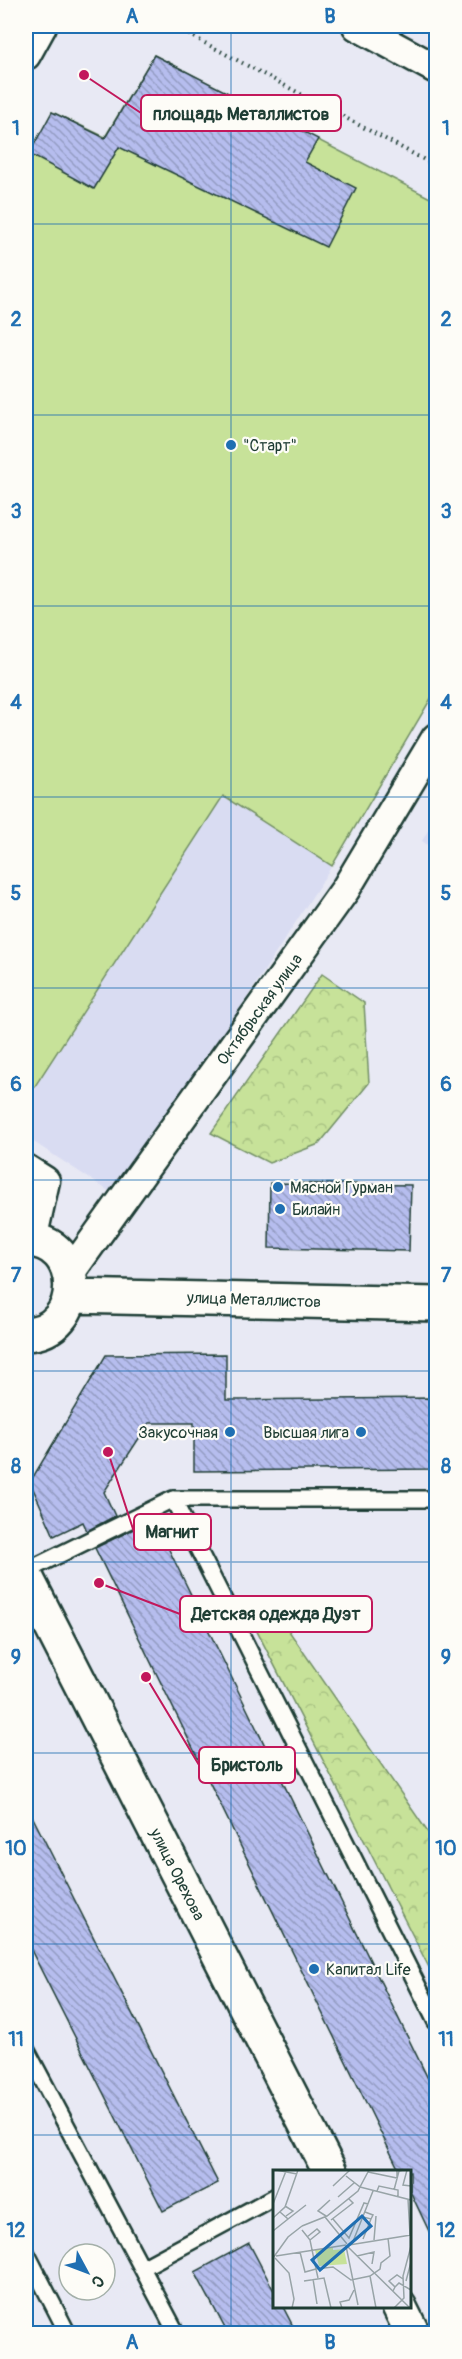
<svg xmlns="http://www.w3.org/2000/svg" width="462" height="2359" font-family="Pangolin,sans-serif">
<defs>
<pattern id="forest-crowns" width="20" height="18" patternUnits="userSpaceOnUse" patternTransform="scale(1.5)"><rect width="20" height="18" fill="#c7e299"/><path d="M2 6a3 3 0 1 1 6 0M12 15a3 3 0 1 1 6 0" fill="none" stroke="#aac384"/></pattern>
<pattern id="building-back-hatch" width="6" height="6" patternUnits="userSpaceOnUse" patternTransform="scale(1.5)"><rect width="6" height="6" fill="#b6bdee"/><path d="M-1 5l2 2M0 0l6 6M5-1l2 2" fill="none" stroke="#939bc2"/></pattern>
</defs>
<rect width="100%" height="100%" fill="#e8e9f4"/>
<filter id="ink" filterUnits="userSpaceOnUse"><feTurbulence type="fractalNoise" baseFrequency=".0167" numOctaves="2"/><feDisplacementMap in="SourceGraphic" scale="12" xChannelSelector="R" yChannelSelector="G"/><feConvolveMatrix kernelMatrix="1 2 1 2 8 2 1 2 1" color-interpolation-filters="sRGB"/></filter>
<g filter="url(#ink)">
<path fill="#d9dcf2" d="M 223,796 L 332,866 L 118,1197 L 26,1137 L 26,1101 Z
M 436,816 L 436,851 L 422,841 Z"/>
<path fill="#c7e299" stroke="#739066" stroke-width="1.5" d="M 154,55 L 436,201 L 436,690 L 332,866 L 223,796 L 26,1100 L 26,161 L 52,112 L 105,137 Z"/>
<path fill="url(#forest-crowns)" stroke="#739066" stroke-width="1.5" d="M 322,974 L 364,1003 L 369,1083 L 319,1144 L 269,1163 L 211,1133 Z
M 242,1602 L 269,1602 L 436,1844 L 436,1981 Z"/>
<path fill="url(#building-back-hatch)" stroke="#1f3d34" stroke-width="1.5" d="M 154,55 L 318,139 L 305,162 L 356,188 L 326,247 L 119,147 L 94,189 L 29,154 L 52,112 L 105,138 Z
M 270,1183 L 411,1185 L 409,1251 L 269,1248 Z
M 226,1354 L 226,1400 L 436,1398 L 436,1469 L 194,1471 L 194,1423 L 149,1423 L 104,1492 L 115,1516 L 87,1531 L 83,1522 L 54,1536 L 30,1482 L 106,1355 Z
M 154,1519 L 436,2095 L 436,2246 L 410,2191 L 410,2172 L 400,2172 L 95,1548 Z
M 26,1804 L 218,2183 L 163,2211 L 26,1940 Z
M 249,2243 L 274,2291 L 274,2307 L 283,2307 L 297,2334 L 228,2334 L 195,2272 Z"/>
<g fill="none" stroke-linecap="round" stroke-linejoin="round">
<defs>
<path id="service" d="M 436,1499 L 173,1499 L 436,2022
M 26,1571 L 173,1499
M 26,2049 L 142,2268
M 26,2252 L 68,2334
M 177,2334 L 142,2268 L 274,2197"/>
<path id="minor" d="M 357,26 L 436,69
M 26,55 L 42,26
M 26,1169 L 45,1181 L 32,1240
M 70,1273 L 345,890 L 436,738"/>
<path id="tertiary" d="M 26,1240 C 85,1240 86,1331 26,1334
M 71,1296 L 436,1304
M 26,1577 L 330,2172
M 399,2306 L 413,2334"/>
</defs>
<use href="#service" stroke="#1f3d34" stroke-width="20"/>
<use href="#minor" stroke="#1f3d34" stroke-width="33"/>
<use href="#tertiary" stroke="#1f3d34" stroke-width="38"/>
<path stroke="#1f3d34" stroke-width="4" stroke-dasharray="1.5 4.5" stroke-linecap="butt" d="M 173,26 L 436,166"/>
<use href="#service" stroke="#fdfcf7" stroke-width="15"/>
<use href="#minor" stroke="#fdfcf7" stroke-width="28"/>
<use href="#tertiary" stroke="#fdfcf7" stroke-width="33"/>
</g>
</g>
<path fill="none" stroke="#1f6fb2" stroke-width="1.5" stroke-opacity="0.55" d="M 231,26 L 231,2334M 26,224 L 436,224M 26,415 L 436,415M 26,606 L 436,606M 26,797 L 436,797M 26,988 L 436,988M 26,1180 L 436,1180M 26,1371 L 436,1371M 26,1562 L 436,1562M 26,1753 L 436,1753M 26,1944 L 436,1944M 26,2135 L 436,2135"/>
<g fill="#1f6fb2" stroke="#fdfcf7" stroke-width="2">
<circle cx="231" cy="445" r="6"/>
<circle cx="278" cy="1187" r="6"/>
<circle cx="280" cy="1209" r="6"/>
<circle cx="230" cy="1432" r="6"/>
<circle cx="361" cy="1432" r="6"/>
<circle cx="314" cy="1969" r="6"/>
</g>
<g text-anchor="middle" stroke-width="4.5" stroke-linejoin="round" paint-order="stroke">
<g font-size="16" fill="#1f3d34" stroke="#fdfcf7" text-anchor="start">
<text x="243" y="451">"Старт"</text>
<text x="290" y="1193">Мясной Гурман</text>
<text x="292" y="1215">Билайн</text>
<text x="218" y="1438" text-anchor="end">Закусочная</text>
<text x="349" y="1438" text-anchor="end">Высшая лига</text>
<text x="326" y="1975">Капитал Life</text>
</g>
<g font-size="16" fill="#1f3d34" stroke="#fdfcf7">
<text transform="translate(259 1009) rotate(-54)" y="6">Октябрьская улица</text>
<text transform="translate(254 1299) rotate(2)" y="6">улица Металлистов</text>
<text transform="translate(178 1874) rotate(63)" y="6">улица Орехова</text>
</g>
</g>
<g transform="translate(273 2170)">
<rect width="138" height="138" fill="#e8e9f4"/>
<path d="M 60,77 L 60,80 L 71,79 L 74,94 L 46,96 L 42,80 Z" fill="#c7e299"/>
<path fill="none" stroke="#98a4a7" stroke-width="1.5" d="M 3,0 L 24,4M 96,0 L 87,17 L 138,30M 134,0 L 130,15 L 138,16M 95,2 L 124,8 L 124,0M 60,16 L 77,0M 121,20 L 126,1 L 130,0M 104,21 L 106,16 L 125,20 L 125,26M 65,27 L 81,13M 135,29 L 137,65M 0,34 L 13,1M 12,36 L 20,41 L 13,46M 53,46 L 45,41 L 57,30M 52,47 L 74,74M 90,47 L 98,49 L 100,45 L 92,42M 0,48 L 12,37 L 25,0M 15,49 L 33,35M 60,49 L 76,68 L 91,33 L 95,34M 58,50 L 80,33 L 76,29M 29,56 L 54,46 L 85,21 L 87,17 L 73,6M 29,60 L 37,70 L 43,99 L 60,97 L 78,110 L 97,106 L 107,99 L 108,93 L 117,86 L 115,68M 0,61 L 15,49 L 7,42M 34,67 L 44,59 L 47,62 L 37,70M 90,69 L 98,49M 101,70 L 103,46M 79,74 L 100,21M 76,75 L 138,65M 73,76 L 85,135M 75,77 L 137,138M 27,82 L 32,102 L 43,99 L 45,108M 3,86 L 73,75M 84,86 L 101,82 L 99,94M 0,88 L 15,67 L 29,56M 2,88 L 16,103 L 21,129 L 19,138M 97,106 L 103,138M 40,109 L 44,134M 31,111 L 51,108 L 58,138M 133,111 L 138,92M 122,117 L 126,113 L 138,120M 120,121 L 122,117 L 116,111 L 124,105 L 130,109M 69,138 L 67,132 L 76,130 L 81,120M 121,138 L 131,128 L 130,106 L 138,76"/>
<path fill="#1f6fb2" fill-opacity="0.15" stroke="#1f6fb2" stroke-width="3" d="M 89,46 L 98,56 L 47,100 L 39,90 Z"/>
<rect width="138" height="138" fill="none" stroke="#1f3d34" stroke-width="3"/>
</g>
<path fill="none" stroke="#c2185b" stroke-width="2" d="M84 75L141 113M108 1452L134 1532M99 1583L180 1614M146 1677L199 1765"/>
<g fill="#c2185b" stroke="#fdfcf7" stroke-width="2">
<circle cx="84" cy="75" r="6"/>
<circle cx="108" cy="1452" r="6"/>
<circle cx="99" cy="1583" r="6"/>
<circle cx="146" cy="1677" r="6"/>
</g>
<g fill="#fdfcf7" stroke="#c2185b" stroke-width="2">
<rect x="141" y="95" width="200" height="36" rx="6"/>
<rect x="134" y="1514" width="77" height="36" rx="6"/>
<rect x="180" y="1596" width="192" height="36" rx="6"/>
<rect x="199" y="1747" width="96" height="36" rx="6"/>
</g>
<g font-size="18" text-anchor="middle" font-weight="bold" fill="#1f3d34">
<text x="241" y="120">площадь Металлистов</text>
<text x="172" y="1538">Магнит</text>
<text x="276" y="1620">Детская одежда Дуэт</text>
<text x="247" y="1771">Бристоль</text>
</g>
<rect width="462" height="2359" fill="none" stroke="#fdfcf7" stroke-width="66"/>
<g transform="translate(87 2272) rotate(131)"><circle r="28" fill="#fdfcf7" stroke="#a4b0a9" stroke-width="1.5"/>
<path d="M0-4.5L10 22L0 15L-10 22Z" fill="#1f6fb2"/>
<text y="-9" font-size="16" font-weight="bold" text-anchor="middle" fill="#1f3d34">С</text>
</g>
<rect x="33" y="33" width="396" height="2293" fill="none" stroke="#1f6fb2" stroke-width="2"/>
<g font-size="20" text-anchor="middle" font-weight="bold" fill="#1f6fb2">
<text x="132" y="23">A</text>
<text x="330" y="23">B</text>
<text x="16" y="135">1</text>
<text x="446" y="135">1</text>
<text x="16" y="326">2</text>
<text x="446" y="326">2</text>
<text x="16" y="518">3</text>
<text x="446" y="518">3</text>
<text x="16" y="709">4</text>
<text x="446" y="709">4</text>
<text x="16" y="900">5</text>
<text x="446" y="900">5</text>
<text x="16" y="1091">6</text>
<text x="446" y="1091">6</text>
<text x="16" y="1282">7</text>
<text x="446" y="1282">7</text>
<text x="16" y="1473">8</text>
<text x="446" y="1473">8</text>
<text x="16" y="1664">9</text>
<text x="446" y="1664">9</text>
<text x="16" y="1855">10</text>
<text x="446" y="1855">10</text>
<text x="16" y="2046">11</text>
<text x="446" y="2046">11</text>
<text x="16" y="2237">12</text>
<text x="446" y="2237">12</text>
<text x="132" y="2349">A</text>
<text x="330" y="2349">B</text>
</g>
</svg>
